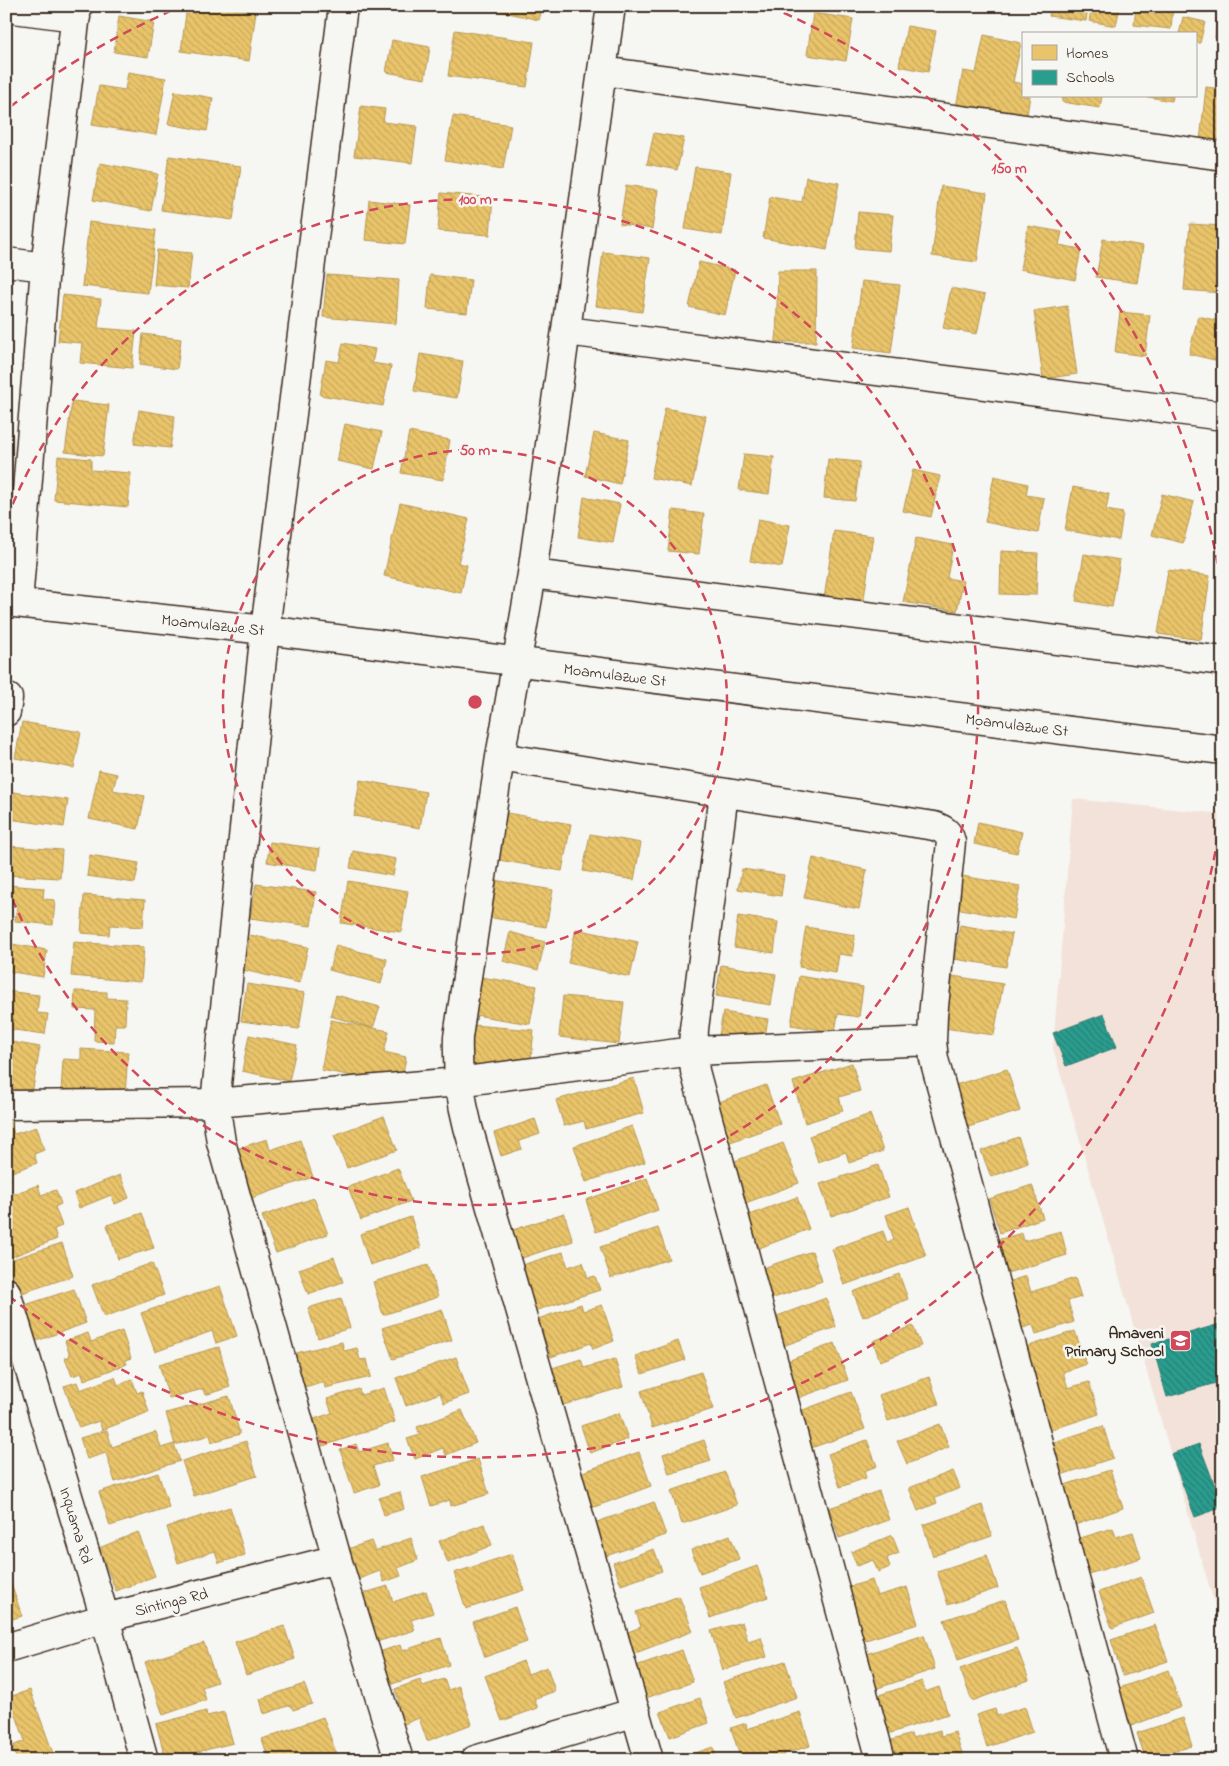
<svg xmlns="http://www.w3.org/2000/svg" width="1229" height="1766" font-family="'Indie Flower',sans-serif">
<defs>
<pattern id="homes-back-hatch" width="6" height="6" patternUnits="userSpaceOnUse" patternTransform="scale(1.25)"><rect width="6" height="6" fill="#e9c46a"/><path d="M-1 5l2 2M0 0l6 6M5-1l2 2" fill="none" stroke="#c9a95b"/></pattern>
<pattern id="schools-back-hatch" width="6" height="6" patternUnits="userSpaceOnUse" patternTransform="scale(1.25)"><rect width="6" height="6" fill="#2a9d8f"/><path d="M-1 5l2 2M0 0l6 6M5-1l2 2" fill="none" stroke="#258074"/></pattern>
</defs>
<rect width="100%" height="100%" fill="#f6f6f2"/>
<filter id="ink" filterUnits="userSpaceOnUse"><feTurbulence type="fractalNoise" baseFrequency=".02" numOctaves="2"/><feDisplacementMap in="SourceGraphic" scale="10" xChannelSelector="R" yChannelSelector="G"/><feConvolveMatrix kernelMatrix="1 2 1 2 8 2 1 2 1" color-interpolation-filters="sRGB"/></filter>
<g filter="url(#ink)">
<path fill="#f3e2d9" d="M 1073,799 L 1223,814 L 1223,1634 L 1053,1048 Z"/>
<path fill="url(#homes-back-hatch)" stroke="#b59653" d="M 187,6 L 218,6 L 256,12 L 249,61 L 181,51 Z
M 477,6 L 543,6 L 539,20 Z
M 1051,6 L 1088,6 L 1086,21 L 1049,16 Z
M 1092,6 L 1120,6 L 1116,26 L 1089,21 Z
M 1136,6 L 1173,6 L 1171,29 L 1134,25 Z
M 1218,6 L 1223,6 L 1223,39 L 1215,38 Z
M 813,13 L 853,19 L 846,61 L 807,55 Z
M 119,16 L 154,22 L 148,57 L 114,52 Z
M 1183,17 L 1205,22 L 1200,43 L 1195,42 L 1195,34 L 1179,34 Z
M 907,26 L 936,31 L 928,72 L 899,66 Z
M 455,30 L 534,42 L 527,87 L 448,76 Z
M 984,35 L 1021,43 L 1013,82 L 1023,84 L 1023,96 L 1030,96 L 1026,120 L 956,107 L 963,71 L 976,73 Z
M 392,40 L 430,47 L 425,79 L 386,72 Z
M 128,72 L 166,78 L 156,135 L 92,125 L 99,86 L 125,90 Z
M 1206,87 L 1222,89 L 1220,101 L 1223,101 L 1223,143 L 1200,141 Z
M 175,91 L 213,98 L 207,131 L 168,124 Z
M 1063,96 L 1102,96 L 1100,108 L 1062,102 Z
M 1143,96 L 1173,96 L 1172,101 Z
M 361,106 L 385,109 L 383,122 L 417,126 L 412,163 L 354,156 Z
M 453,116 L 511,125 L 503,169 L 445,160 Z
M 654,133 L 684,138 L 677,170 L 647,164 Z
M 169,156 L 241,166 L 233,220 L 161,210 Z
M 100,163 L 158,174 L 151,211 L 93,200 Z
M 695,167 L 731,172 L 722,235 L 685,229 Z
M 806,177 L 839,183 L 827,250 L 763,238 L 770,197 L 802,202 Z
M 626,185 L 658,190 L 652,229 L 620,224 Z
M 941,186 L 987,193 L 977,262 L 932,256 Z
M 441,193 L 493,198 L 490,235 L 438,231 Z
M 369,200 L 410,205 L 405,244 L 365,240 Z
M 858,212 L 893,215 L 889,251 L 855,248 Z
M 89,222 L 156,230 L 148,293 L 82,286 Z
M 1190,224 L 1223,226 L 1221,293 L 1184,290 Z
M 1028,226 L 1062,232 L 1059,245 L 1081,249 L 1075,280 L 1020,269 Z
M 1103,239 L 1143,246 L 1137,283 L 1096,277 Z
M 157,250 L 192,253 L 188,288 L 154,285 Z
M 603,252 L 650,258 L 642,312 L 596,306 Z
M 699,262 L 735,270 L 725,315 L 689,307 Z
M 778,271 L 817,271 L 816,342 L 776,342 Z
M 327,275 L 399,280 L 396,324 L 323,317 Z
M 430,275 L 471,280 L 467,313 L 427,309 Z
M 862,281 L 900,285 L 891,353 L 853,348 Z
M 951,288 L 985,295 L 977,334 L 943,328 Z
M 63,295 L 101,299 L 98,328 L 136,331 L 132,368 L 80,363 L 82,343 L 58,341 Z
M 1067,306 L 1077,374 L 1043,379 L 1034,311 Z
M 1120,312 L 1150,315 L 1145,356 L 1115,352 Z
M 1198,316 L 1223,322 L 1223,362 L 1189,354 Z
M 143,334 L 181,339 L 177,369 L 140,364 Z
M 343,343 L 375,349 L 372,363 L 391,366 L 383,406 L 320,395 L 326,360 L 339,362 Z
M 420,354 L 463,361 L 457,398 L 414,391 Z
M 72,401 L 109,405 L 103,456 L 65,452 Z
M 665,408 L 706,416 L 692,486 L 651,478 Z
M 139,410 L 175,416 L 170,448 L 134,444 Z
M 345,424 L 382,432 L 374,469 L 337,461 Z
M 409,432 L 450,440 L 443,480 L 401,473 Z
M 594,433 L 629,440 L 620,484 L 585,476 Z
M 744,454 L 774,457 L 769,494 L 739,490 Z
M 58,456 L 91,459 L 91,470 L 131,473 L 128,507 L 54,500 Z
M 828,459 L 860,462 L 855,501 L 824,498 Z
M 913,470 L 940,476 L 931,517 L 903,511 Z
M 994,476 L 1028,484 L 1026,495 L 1044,498 L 1038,533 L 985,522 Z
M 1073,487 L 1109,494 L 1106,510 L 1123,513 L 1119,540 L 1065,530 Z
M 1162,494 L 1194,502 L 1183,543 L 1152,535 Z
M 584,497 L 620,504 L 613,543 L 578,537 Z
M 400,503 L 469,519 L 458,563 L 467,565 L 461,593 L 384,576 Z
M 673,510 L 704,514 L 699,554 L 668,551 Z
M 758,519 L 790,525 L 782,567 L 750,561 Z
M 834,531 L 873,536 L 863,605 L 824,599 Z
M 916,538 L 953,545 L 947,578 L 963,581 L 957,611 L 903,602 Z
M 1001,551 L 1038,553 L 1036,595 L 1000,594 Z
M 1084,554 L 1120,560 L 1112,607 L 1076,601 Z
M 1168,570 L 1210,576 L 1201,640 L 1158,634 Z
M 22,722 L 81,732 L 74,768 L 15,758 Z
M 99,770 L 117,774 L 113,790 L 145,796 L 138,829 L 89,819 Z
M 360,780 L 426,792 L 420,828 L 354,816 Z
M 13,792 L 68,800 L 64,827 L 9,819 Z
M 501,812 L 571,824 L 562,871 L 493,859 Z
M 978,822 L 1022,832 L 1017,853 L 974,844 Z
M 590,834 L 641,843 L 634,880 L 583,871 Z
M 270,842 L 320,849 L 317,870 L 267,862 Z
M 7,846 L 62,850 L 60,878 L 6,875 Z
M 353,851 L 396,859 L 393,876 L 350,868 Z
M 90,855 L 139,863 L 135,883 L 87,876 Z
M 813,858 L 867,870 L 859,909 L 804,898 Z
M 742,869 L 784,875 L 781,896 L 738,889 Z
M 956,875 L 1020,886 L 1014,919 L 950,907 Z
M 494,880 L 553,890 L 546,927 L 487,917 Z
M 348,881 L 408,891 L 401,932 L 341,923 Z
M 256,884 L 316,892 L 311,926 L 250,918 Z
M 6,885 L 44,888 L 43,899 L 55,900 L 53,925 L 15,921 L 17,904 L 6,903 Z
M 84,895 L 145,900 L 143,927 L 110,925 L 109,935 L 81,933 Z
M 738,916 L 778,922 L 774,953 L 734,947 Z
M 960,925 L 1012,934 L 1006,967 L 954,959 Z
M 806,927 L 855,935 L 852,956 L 839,954 L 836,973 L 799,967 Z
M 576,929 L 638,942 L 630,977 L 568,963 Z
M 510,932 L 545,942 L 538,970 L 503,961 Z
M 250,935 L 308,947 L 300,983 L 243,970 Z
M 74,942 L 144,947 L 141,982 L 71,976 Z
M 6,943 L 47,950 L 43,977 L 6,971 Z
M 336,945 L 387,959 L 381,984 L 329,970 Z
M 721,965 L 776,974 L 771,1005 L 716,996 Z
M 799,976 L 863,987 L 859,1017 L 838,1014 L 835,1032 L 791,1025 Z
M 953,976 L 1003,984 L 994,1035 L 944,1028 Z
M 481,977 L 537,986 L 530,1024 L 475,1015 Z
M 247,984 L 305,993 L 299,1029 L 241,1021 Z
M 6,991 L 39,995 L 37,1013 L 48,1014 L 45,1034 L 6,1029 Z
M 75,991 L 107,992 L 107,998 L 126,999 L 125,1025 L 115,1025 L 114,1042 L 94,1041 L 95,1010 L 74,1009 Z
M 336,995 L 380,1007 L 373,1028 L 330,1016 Z
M 563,996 L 624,1002 L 619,1044 L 559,1037 Z
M 723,1012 L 768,1019 L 764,1042 L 719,1035 Z
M 331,1020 L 389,1031 L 384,1052 L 406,1057 L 401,1085 L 321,1070 Z
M 472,1025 L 534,1030 L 530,1068 L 469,1064 Z
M 249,1035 L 297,1045 L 289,1081 L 242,1071 Z
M 6,1041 L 40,1047 L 31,1100 L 6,1096 Z
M 81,1049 L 128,1052 L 125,1096 L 61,1092 L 63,1059 L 81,1060 Z
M 852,1063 L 860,1091 L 839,1097 L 843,1111 L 805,1123 L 793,1082 Z
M 1007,1069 L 1020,1111 L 965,1128 L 952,1086 Z
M 634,1078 L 644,1113 L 586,1129 L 584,1121 L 564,1126 L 556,1100 Z
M 766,1085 L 780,1124 L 722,1145 L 708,1106 Z
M 870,1114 L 883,1151 L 849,1163 L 846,1152 L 818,1162 L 809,1136 Z
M 384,1116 L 397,1150 L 347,1168 L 334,1135 Z
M 535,1119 L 540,1134 L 519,1141 L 522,1149 L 501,1156 L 494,1133 Z
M 10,1122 L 14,1134 L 37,1127 L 44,1150 L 34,1154 L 37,1163 L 9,1173 L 12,1181 L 6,1183 L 6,1123 Z
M 632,1126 L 645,1162 L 586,1182 L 574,1146 Z
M 1018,1137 L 1028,1163 L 991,1177 L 981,1151 Z
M 267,1139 L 270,1150 L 300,1140 L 313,1177 L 246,1200 L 230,1151 Z
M 783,1143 L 799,1183 L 740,1205 L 724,1165 Z
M 878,1165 L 889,1197 L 831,1216 L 820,1184 Z
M 398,1168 L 411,1201 L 361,1220 L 348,1187 Z
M 120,1175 L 129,1198 L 115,1204 L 111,1195 L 79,1208 L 74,1193 Z
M 647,1178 L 658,1210 L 596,1232 L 586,1200 Z
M 38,1185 L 41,1195 L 56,1190 L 61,1204 L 55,1207 L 62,1226 L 54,1229 L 57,1239 L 6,1259 L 6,1197 Z
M 1032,1185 L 1043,1218 L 1000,1233 L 989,1199 Z
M 797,1197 L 809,1229 L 754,1250 L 741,1218 Z
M 314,1198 L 328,1234 L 276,1253 L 262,1216 Z
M 909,1207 L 926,1256 L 844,1285 L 832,1249 L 883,1231 L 887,1242 L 894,1240 L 886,1215 Z
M 142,1213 L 154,1248 L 118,1259 L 107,1225 Z
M 564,1213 L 573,1241 L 516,1260 L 507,1232 Z
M 411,1217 L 421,1248 L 370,1265 L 360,1234 Z
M 658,1228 L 669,1259 L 611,1278 L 600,1247 Z
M 1061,1231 L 1067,1255 L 1007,1273 L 997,1240 L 1022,1233 L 1024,1241 Z
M 62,1243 L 73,1276 L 19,1294 L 7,1261 Z
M 812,1251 L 822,1281 L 771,1299 L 760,1269 Z
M 563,1252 L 568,1267 L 583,1262 L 588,1278 L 595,1276 L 600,1290 L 531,1312 L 516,1267 Z
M 334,1257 L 343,1282 L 308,1294 L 299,1269 Z
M 152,1263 L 164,1295 L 104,1317 L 92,1285 Z
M 428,1265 L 438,1297 L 383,1315 L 373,1282 Z
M 899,1274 L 908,1299 L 863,1317 L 853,1292 Z
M 1026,1276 L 1031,1292 L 1075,1278 L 1081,1297 L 1068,1301 L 1074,1322 L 1036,1334 L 1033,1325 L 1016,1330 L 1001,1284 Z
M 220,1286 L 237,1336 L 216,1343 L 212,1331 L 155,1352 L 141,1313 Z
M 74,1289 L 86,1323 L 31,1343 L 19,1307 Z
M 341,1298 L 350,1328 L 318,1338 L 308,1308 Z
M 826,1298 L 836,1327 L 780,1347 L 769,1319 Z
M 581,1304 L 583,1311 L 602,1305 L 614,1341 L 593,1349 L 591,1343 L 551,1357 L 538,1319 Z
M 442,1309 L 452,1340 L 393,1359 L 382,1328 Z
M 913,1326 L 921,1346 L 880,1361 L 873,1341 Z
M 122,1331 L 131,1358 L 125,1360 L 127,1364 L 84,1380 L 82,1373 L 72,1376 L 65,1358 L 70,1356 L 65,1341 L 88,1333 L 91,1342 Z
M 1075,1331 L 1086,1364 L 1063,1372 L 1068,1388 L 1089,1382 L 1099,1414 L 1047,1431 L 1020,1349 Z
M 678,1341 L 685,1360 L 642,1374 L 635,1356 Z
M 342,1342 L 344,1351 L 357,1348 L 360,1360 L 367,1359 L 371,1377 L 325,1388 L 324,1382 L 300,1388 L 292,1354 Z
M 835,1343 L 848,1380 L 795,1399 L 782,1363 Z
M 219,1347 L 230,1387 L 205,1395 L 203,1389 L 169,1398 L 159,1364 Z
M 456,1357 L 469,1394 L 444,1403 L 440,1393 L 406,1406 L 396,1378 Z
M 581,1359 L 584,1368 L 615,1359 L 623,1387 L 560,1406 L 549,1369 Z
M 701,1372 L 713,1409 L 652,1428 L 641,1391 Z
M 115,1377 L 118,1385 L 132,1379 L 137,1393 L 142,1391 L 149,1412 L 102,1430 L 99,1421 L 79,1428 L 64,1386 L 77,1382 L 80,1390 Z
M 929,1377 L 939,1404 L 888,1421 L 879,1395 Z
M 384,1388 L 395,1422 L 323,1446 L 314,1419 L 332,1413 L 327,1399 L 359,1389 L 361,1395 Z
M 851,1392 L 865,1429 L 808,1449 L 795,1413 Z
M 229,1396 L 240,1434 L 212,1442 L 210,1435 L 175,1445 L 166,1413 Z
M 462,1410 L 476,1443 L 446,1455 L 443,1448 L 415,1459 L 407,1439 L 420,1435 L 417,1427 Z
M 619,1413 L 628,1439 L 590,1453 L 581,1426 Z
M 940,1424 L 949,1447 L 907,1464 L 897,1441 Z
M 1103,1426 L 1113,1458 L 1061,1475 L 1051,1443 Z
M 107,1430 L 112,1447 L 156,1432 L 161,1448 L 174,1444 L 180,1461 L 115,1482 L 106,1453 L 87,1459 L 80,1438 Z
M 704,1440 L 711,1461 L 669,1474 L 663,1454 Z
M 867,1440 L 877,1466 L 864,1471 L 866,1478 L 840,1487 L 828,1454 Z
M 246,1441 L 257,1476 L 194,1496 L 182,1461 Z
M 388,1443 L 393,1460 L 373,1466 L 379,1485 L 354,1493 L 340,1450 L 356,1444 L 359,1452 Z
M 639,1452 L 651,1486 L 589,1509 L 577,1474 Z
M 478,1459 L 489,1494 L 451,1506 L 450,1500 L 431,1506 L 422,1477 Z
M 1110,1470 L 1123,1508 L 1072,1526 L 1059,1487 Z
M 953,1471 L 960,1488 L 935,1498 L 937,1503 L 918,1511 L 909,1488 Z
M 725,1472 L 737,1505 L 682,1524 L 671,1491 Z
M 158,1473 L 169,1507 L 110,1526 L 99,1492 Z
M 879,1491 L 889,1520 L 839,1538 L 829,1508 Z
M 400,1492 L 404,1509 L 384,1515 L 379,1498 Z
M 654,1502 L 666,1535 L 606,1556 L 594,1523 Z
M 982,1505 L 992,1536 L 933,1556 L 923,1525 Z
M 230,1507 L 245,1555 L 219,1563 L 215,1551 L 178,1563 L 167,1527 Z
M 484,1524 L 492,1545 L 448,1563 L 439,1541 Z
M 1113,1528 L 1116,1537 L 1133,1532 L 1141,1558 L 1085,1575 L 1074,1540 Z
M 138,1532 L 155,1576 L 116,1591 L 99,1548 Z
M 730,1535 L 739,1559 L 700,1573 L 691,1550 Z
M 892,1535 L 899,1553 L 887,1558 L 890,1567 L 878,1572 L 873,1560 L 857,1566 L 851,1552 Z
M 411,1538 L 418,1560 L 398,1568 L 401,1576 L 384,1582 L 380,1571 L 356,1580 L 345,1550 L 371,1541 L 375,1551 Z
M 654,1549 L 662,1571 L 621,1585 L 613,1563 Z
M 512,1554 L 524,1590 L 466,1609 L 454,1573 Z
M 987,1555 L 998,1588 L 948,1605 L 937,1571 Z
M 757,1566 L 768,1597 L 710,1618 L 699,1587 Z
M 6,1569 L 22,1616 L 6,1621 Z
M 1141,1577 L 1154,1613 L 1112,1628 L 1099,1592 Z
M 872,1580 L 877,1596 L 907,1587 L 918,1624 L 859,1642 L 842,1589 Z
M 388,1586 L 393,1602 L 426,1591 L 433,1613 L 411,1620 L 415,1630 L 373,1643 L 358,1595 Z
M 679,1596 L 693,1631 L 633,1654 L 625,1633 L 641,1627 L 636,1612 Z
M 1005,1600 L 1018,1640 L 958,1660 L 944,1620 Z
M 515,1607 L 527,1642 L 485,1657 L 473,1622 Z
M 742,1622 L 748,1641 L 761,1637 L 767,1657 L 723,1670 L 711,1631 Z
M 1155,1625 L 1168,1661 L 1123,1676 L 1111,1640 Z
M 284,1626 L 295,1659 L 246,1675 L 235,1642 Z
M 924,1635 L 935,1669 L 875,1689 L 863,1655 Z
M 441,1638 L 449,1665 L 386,1686 L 376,1653 L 400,1645 L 402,1651 Z
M 204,1643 L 217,1682 L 202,1687 L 206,1700 L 163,1715 L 145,1662 Z
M 1017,1648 L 1029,1680 L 972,1701 L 960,1669 Z
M 682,1650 L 693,1682 L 640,1700 L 630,1668 Z
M 523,1661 L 528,1674 L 547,1667 L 555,1691 L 534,1699 L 538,1708 L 502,1721 L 485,1676 Z
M 785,1661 L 797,1697 L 736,1718 L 723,1682 Z
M 1168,1670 L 1181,1707 L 1131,1726 L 1117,1689 Z
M 444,1679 L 448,1690 L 459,1686 L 472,1724 L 427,1741 L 419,1718 L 397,1727 L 389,1705 L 399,1701 L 395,1689 L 420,1680 L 423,1686 Z
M 922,1681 L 925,1692 L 939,1687 L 948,1714 L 882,1736 L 870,1698 Z
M 304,1684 L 312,1704 L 293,1710 L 291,1705 L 264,1714 L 260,1699 Z
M 30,1690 L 54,1756 L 43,1760 L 17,1760 L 12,1746 L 25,1741 L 16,1715 L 6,1719 L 6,1698 Z
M 700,1698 L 709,1723 L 670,1737 L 660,1712 Z
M 1025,1707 L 1033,1732 L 987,1747 L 976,1715 L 995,1709 L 997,1716 Z
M 206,1711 L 207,1716 L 224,1712 L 233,1743 L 166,1760 L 156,1724 Z
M 800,1712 L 810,1746 L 783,1754 L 785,1760 L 741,1760 L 731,1728 L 746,1723 L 747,1729 Z
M 323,1717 L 337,1755 L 323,1760 L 269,1760 L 262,1739 Z
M 1183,1718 L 1192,1746 L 1146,1760 L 1137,1733 Z
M 940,1730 L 941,1736 L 955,1732 L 964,1759 L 888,1760 L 883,1743 L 911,1734 L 912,1738 Z
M 713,1747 L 717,1760 L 675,1760 Z"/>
<path fill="url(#schools-back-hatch)" stroke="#2f7a6d" d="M 1104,1014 L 1117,1047 L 1066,1066 L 1053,1033 Z
M 1223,1323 L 1223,1381 L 1167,1397 L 1152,1344 Z
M 1199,1444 L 1223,1507 L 1195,1517 L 1171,1454 Z"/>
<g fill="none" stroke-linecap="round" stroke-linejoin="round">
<defs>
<path id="minor" d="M 343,6 L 265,630 L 215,1103 L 221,1142 L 337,1559 L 399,1760
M 611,6 L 532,574 L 500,757 L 458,1037 C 457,1068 460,1097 468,1127 L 649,1760
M 6,8 L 76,17
M 603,71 L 1223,156
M 6,262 L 45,267
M 567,331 L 1223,416
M 532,574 L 1223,661
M 18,603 L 45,267 L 77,6
M 6,698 L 8,698 L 6,712
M 500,757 L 934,826 C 943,829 949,832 951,842 L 933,1016 L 932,1041 L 934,1059 L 1124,1760
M 724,793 L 694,1029 L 693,1051 L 695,1071 L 881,1760
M 6,1105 L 215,1103 L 458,1082 L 693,1051 L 932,1041
M 6,1292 L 105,1618 L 144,1760
M 6,1648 L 105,1618 L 337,1559
M 475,1760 L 636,1712"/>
<path id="tertiary" d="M 6,602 L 265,630 L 1223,750"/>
</defs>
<use href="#minor" stroke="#3b2a1e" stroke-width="31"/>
<use href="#tertiary" stroke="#3b2a1e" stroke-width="31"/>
<use href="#minor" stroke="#f6f6f2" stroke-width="28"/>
<use href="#tertiary" stroke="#f6f6f2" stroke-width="28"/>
</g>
</g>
<g fill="none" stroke="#d1495b" stroke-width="2.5" stroke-dasharray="9 6">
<circle cx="475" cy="702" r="252"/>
<path d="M7 518A503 503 0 1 1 7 886"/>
<path d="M1223 807A755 755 0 0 1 10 1297M10 107A755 755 0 0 1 180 7M770 7A755 755 0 0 1 1223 597"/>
</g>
<defs>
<symbol id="school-square" viewBox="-11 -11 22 22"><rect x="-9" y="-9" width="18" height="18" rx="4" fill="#d1495b" stroke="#f6f6f2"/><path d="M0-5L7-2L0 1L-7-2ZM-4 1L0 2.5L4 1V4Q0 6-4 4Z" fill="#fff"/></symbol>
</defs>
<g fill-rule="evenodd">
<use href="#school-square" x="1168" y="1328" width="25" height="25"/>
</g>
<g text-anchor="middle" stroke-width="5" stroke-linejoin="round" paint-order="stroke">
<g font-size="16" fill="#3b2a1e" stroke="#f6f6f2">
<text transform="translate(213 624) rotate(6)" y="6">Moamulazwe St</text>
<text transform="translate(615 674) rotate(7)" y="6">Moamulazwe St</text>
<text transform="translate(1017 724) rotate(7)" y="6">Moamulazwe St</text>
<text transform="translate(77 1525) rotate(73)" y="6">Inquama Rd</text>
<text transform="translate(171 1601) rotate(-14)" y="6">Sintinga Rd</text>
</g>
<g font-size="16" font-weight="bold" fill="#3b2a1e" stroke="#f6f6f2" text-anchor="end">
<text x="1164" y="1338">Amaveni<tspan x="1164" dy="18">Primary School</tspan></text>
</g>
</g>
<circle cx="475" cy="702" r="8" fill="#d1495b" stroke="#f6f6f2" stroke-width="2.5"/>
<g font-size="15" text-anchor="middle" font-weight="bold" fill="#d1495b" stroke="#f6f6f2" stroke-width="5" stroke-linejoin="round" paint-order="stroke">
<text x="1009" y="173">150 m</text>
<text x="475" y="204">100 m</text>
<text x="475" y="455">50 m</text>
</g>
<rect width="1229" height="1766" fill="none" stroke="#f6f6f2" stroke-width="25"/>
<rect x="12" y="12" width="1204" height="1741" fill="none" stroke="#3b2a1e" stroke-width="2" filter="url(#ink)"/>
<rect x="1022" y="32" width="175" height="65" fill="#f6f6f2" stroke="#aba49d"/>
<rect x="1032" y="45" width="25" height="15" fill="#e9c46a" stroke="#aba49d"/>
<text x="1066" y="58" font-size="15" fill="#3b2a1e">Homes</text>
<rect x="1032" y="70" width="25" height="15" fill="#2a9d8f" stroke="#aba49d"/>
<text x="1066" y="82" font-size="15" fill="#3b2a1e">Schools</text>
</svg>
